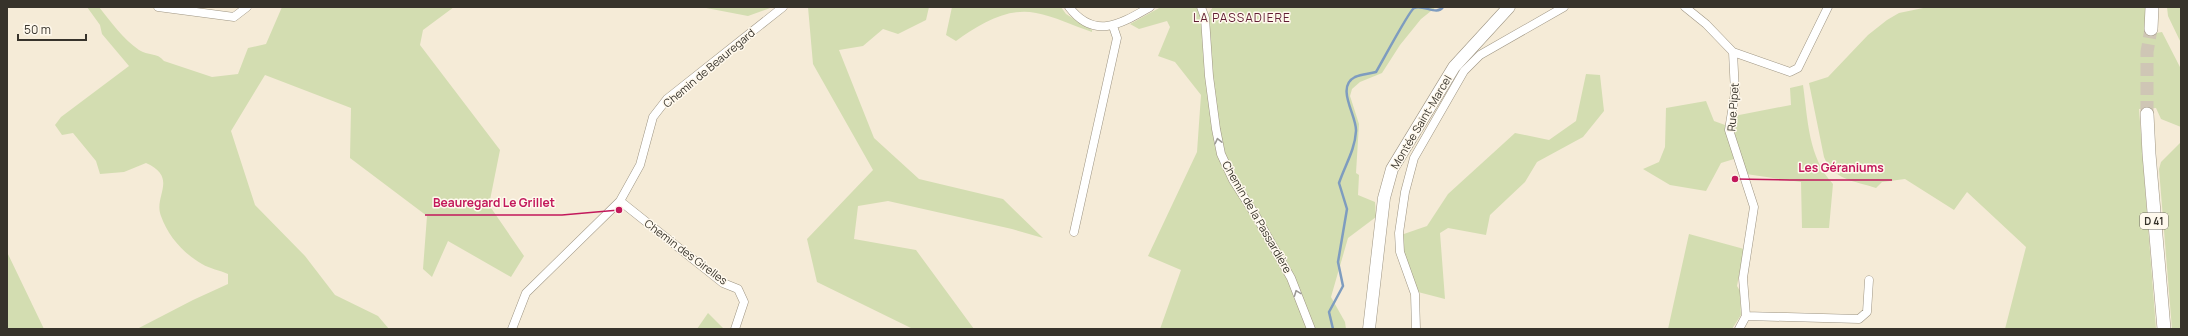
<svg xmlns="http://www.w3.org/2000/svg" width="2188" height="336" font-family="Manrope,sans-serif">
<rect width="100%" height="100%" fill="#f5ebd7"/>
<path fill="#d3ddb1" d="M 87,7 L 99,7 C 111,22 123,39 139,50 C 148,56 157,52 164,61 L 212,77 L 238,74 L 248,48 L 266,44 L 282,7 L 454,7 L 423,30 L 420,45 L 500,150 L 489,205 L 524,256 L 511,277 L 448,241 L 432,277 L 423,269 L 427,216 L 350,158 L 351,108 L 265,75 L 231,131 L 255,205 L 305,256 L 335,295 L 378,316 L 389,329 L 137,329 L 193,300 L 228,284 L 228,274 C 220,270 210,269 202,264 C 183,253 168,236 161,216 C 153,196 179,178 146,163 L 124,172 L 100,174 L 96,161 L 73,133 L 62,135 L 55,125 L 61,117 L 129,66 L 102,34 L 100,25 Z
M 701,7 L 773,7 L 748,16 Z
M 808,7 L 929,7 L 926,20 L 898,34 L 883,29 L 863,46 L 839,50 L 874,138 L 919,179 L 1003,199 L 1043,238 L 1012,229 L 888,201 L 858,206 L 854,239 L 916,250 L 974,329 L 913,329 L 817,282 L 807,239 L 873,170 L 813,64 Z
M 952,7 L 1061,7 L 1066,14 L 1092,30 L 1092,32 C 1074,26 1054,16 1036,13 C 1006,7 979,25 956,41 L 946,35 Z
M 1161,7 L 1196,7 L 1210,32 L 1208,14 L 1213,7 L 1436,7 L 1421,19 L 1400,45 L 1382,73 L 1360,82 L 1352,89 L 1350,96 L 1359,124 L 1356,173 L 1359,175 L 1358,195 L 1375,202 L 1376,217 L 1348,238 L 1331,297 L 1345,322 L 1346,329 L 1160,329 L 1181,270 L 1148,256 L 1197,152 L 1201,95 L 1175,62 L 1158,56 L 1170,27 L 1167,21 L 1139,29 L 1130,24 Z
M 1928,7 L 2146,7 L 2144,35 L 2162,32 L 2181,69 L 2181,127 L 2161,119 L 2156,108 L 2139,109 L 2156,329 L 2005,329 L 2026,247 L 1967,192 L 1954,210 L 1905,179 L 1882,182 L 1876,188 C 1855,181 1833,180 1824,157 L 1809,83 L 1828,77 L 1868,35 L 1887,20 L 1899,13 Z
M 2167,7 L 2181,7 L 2181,43 L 2168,16 Z
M 1586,74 L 1600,75 L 1604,111 L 1583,137 L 1537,162 L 1525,182 L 1490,215 L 1486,235 L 1448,228 L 1440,233 L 1445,299 L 1418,292 L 1404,253 L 1401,235 L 1427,226 L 1448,194 L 1515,133 L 1549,140 L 1576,121 Z
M 1803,85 C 1808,120 1808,157 1833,184 L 1829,228 L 1802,228 L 1801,182 L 1746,174 L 1733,130 L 1734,116 L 1791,105 L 1790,88 Z
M 1706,101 L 1714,121 L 1725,125 L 1734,159 L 1721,163 L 1706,191 L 1670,185 L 1643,169 L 1659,162 L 1665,147 L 1666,108 Z
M 2181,142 L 2181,329 L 2172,329 L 2159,169 L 2161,162 Z
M 1689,234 L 1744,249 L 1737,286 L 1740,291 L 1741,315 L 1732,329 L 1668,329 Z
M 7,252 L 44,329 L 7,329 Z
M 708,313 L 724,329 L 697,329 Z"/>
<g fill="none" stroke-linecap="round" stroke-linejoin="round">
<path stroke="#7e9cbf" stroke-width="2.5" d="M 1333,329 L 1329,312 L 1343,286 L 1338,262 L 1347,209 L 1339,183 C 1345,165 1355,150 1356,131 C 1357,116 1335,87 1355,77 C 1362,74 1369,74 1376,72 C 1382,62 1409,11 1414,8 C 1423,4 1437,16 1443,7"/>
<path stroke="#cfc6b5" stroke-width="13" stroke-dasharray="13 6" stroke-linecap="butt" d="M 2147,114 L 2147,52 L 2151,29"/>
<defs>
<path id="minor" d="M 158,7 L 234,17 L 247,7
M 1069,7 C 1095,41 1122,23 1150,7
M 1201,7 L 1205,18 L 1209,76 L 1216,129 L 1221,154 L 1233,180 L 1256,216 L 1291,278 L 1311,329
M 1685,7 L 1706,24 L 1733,52 L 1735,93 L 1729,130 L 1754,207 L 1743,278 L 1746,316 L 1739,329
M 1733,52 L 1790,72 L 1798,68 L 1828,7
M 620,201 L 723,283 L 738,289 L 744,302 L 735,329
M 1074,232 L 1117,38 L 1113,26
M 1746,316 L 1859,319 L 1867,312 L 1869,280
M 512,329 L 526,293 L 620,201 L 640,165 L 653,117 L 667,99 L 783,7
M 1416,329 L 1415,294 L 1400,252 L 1399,233 L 1405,192 L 1414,158 L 1464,71 L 1480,55 L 1564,7"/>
<path id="secondary" d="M 1369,329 L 1384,198 L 1392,169 L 1454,67 L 1509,7"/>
<path id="primary" d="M 2151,29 L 2152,7
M 2147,114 L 2149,154 L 2164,329"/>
</defs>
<use href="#minor" stroke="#9e9583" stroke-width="9"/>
<use href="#secondary" stroke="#9e9583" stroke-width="13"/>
<use href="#primary" stroke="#9e9583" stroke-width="14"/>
<use href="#minor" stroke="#fff" stroke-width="8"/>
<use href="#secondary" stroke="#fff" stroke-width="12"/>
<use href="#primary" stroke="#fff" stroke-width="13"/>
</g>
<defs><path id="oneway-chevron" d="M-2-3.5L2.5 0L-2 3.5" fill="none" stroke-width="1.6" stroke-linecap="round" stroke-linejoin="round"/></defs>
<g stroke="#9b9995">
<use href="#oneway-chevron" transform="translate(1218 141) rotate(-103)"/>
<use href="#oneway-chevron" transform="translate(1297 293) rotate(-111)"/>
</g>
<g text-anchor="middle" stroke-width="3" stroke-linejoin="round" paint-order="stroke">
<rect fill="#fff9ed" stroke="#736e65" stroke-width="1" x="2140" y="213" width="28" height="16" rx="3"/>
<g font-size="10" font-weight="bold" fill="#37332b">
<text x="2154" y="225">D 41</text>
</g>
<g font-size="11" fill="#37332b" stroke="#fff9ed">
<text transform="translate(709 68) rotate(-40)" y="4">Chemin de Beauregard</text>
<text transform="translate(1733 107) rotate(-86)" y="4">Rue Pipet</text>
<text transform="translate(1421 122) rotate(-59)" y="4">Montée Saint-Marcel</text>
<text transform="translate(1257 217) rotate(60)" y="4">Chemin de la Passardière</text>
<text transform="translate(686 252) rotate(37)" y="4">Chemin des Girelles</text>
</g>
<g font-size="12" letter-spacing="1" fill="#611d33" stroke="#fff9ed">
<text x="1242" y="22">LA PASSADIERE</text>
</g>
</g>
<path fill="none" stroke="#c2185b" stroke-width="1.5" d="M1735 179L1790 180H1892M619 210L562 215H425"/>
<g fill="#c2185b" stroke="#fff9ed" stroke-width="1.5">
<circle cx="1735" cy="179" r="4"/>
<circle cx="619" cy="210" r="4"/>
</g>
<g font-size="12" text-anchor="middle" font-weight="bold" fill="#c2185b" stroke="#fff9ed" stroke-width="3" stroke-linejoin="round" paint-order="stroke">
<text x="1841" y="172">Les Géraniums</text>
<text x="494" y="207">Beauregard Le Grillet</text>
</g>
<rect width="2188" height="336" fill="none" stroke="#37332b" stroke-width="16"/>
<path d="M18 34v6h68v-6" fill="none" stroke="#37332b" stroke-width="2"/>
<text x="24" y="34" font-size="12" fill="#37332b" stroke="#fff9ed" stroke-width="3" paint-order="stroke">50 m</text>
</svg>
